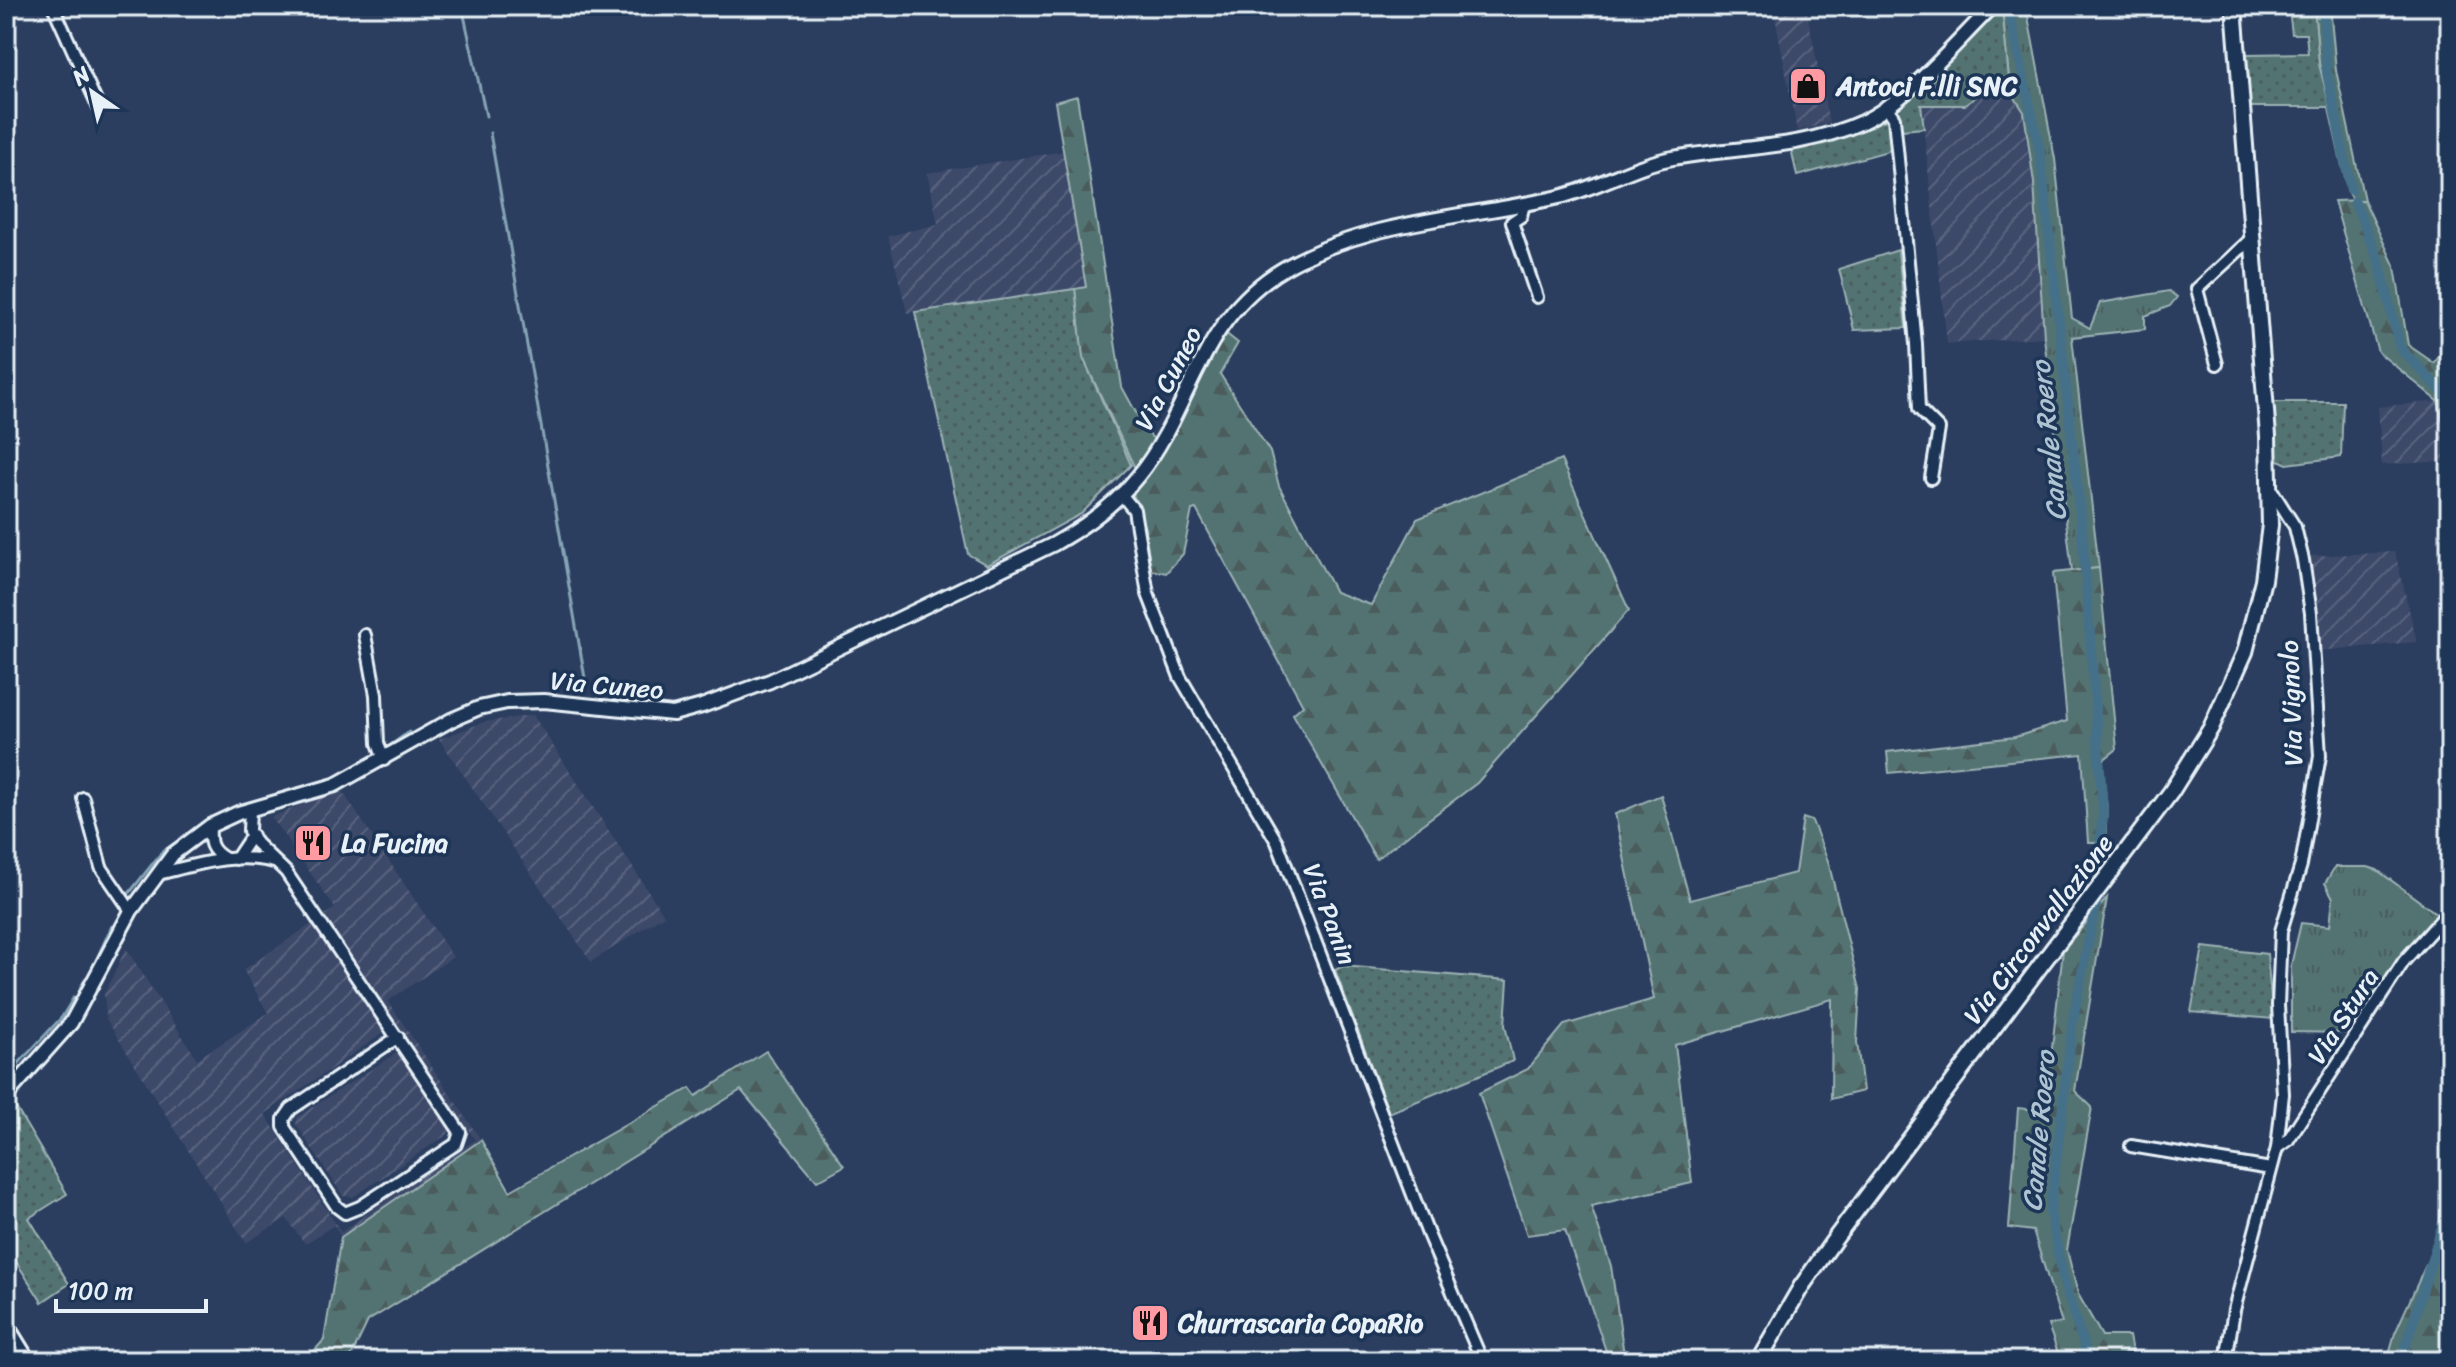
<svg xmlns="http://www.w3.org/2000/svg" width="2456" height="1367" font-family="Sriracha,sans-serif">
<defs>
<pattern id="industrial-furrows" width="10" height="10" patternUnits="userSpaceOnUse" patternTransform="scale(2)"><rect width="10" height="10" fill="#3c4869"/><path d="M-1 1l2-2M0 10L10 0M9 11l2-2" fill="none" stroke="#58637f"/></pattern>
<pattern id="grass-tufts" width="24" height="20" patternUnits="userSpaceOnUse" patternTransform="scale(2)"><rect width="24" height="20" fill="#527372"/><path d="M3 7l-1-3M5 7V3M7 7l1-3M15 17l-1-3M17 17v-4M19 17l1-3" fill="none" stroke="#4b5b5c"/></pattern>
<pattern id="forest-firs" width="22" height="20" patternUnits="userSpaceOnUse" patternTransform="scale(2)"><rect width="22" height="20" fill="#527372"/><path d="M5 1l3.5 6h-7zM16 11l3.5 6h-7z" fill="#4b5b5c"/></pattern>
<pattern id="garden-dots" width="8" height="8" patternUnits="userSpaceOnUse" patternTransform="scale(2)"><rect width="8" height="8" fill="#527372"/><path d="M2 2h.1M6 6h.1" fill="none" stroke="#4b5b5c" stroke-width="1.8" stroke-linecap="round"/></pattern>
</defs>
<rect width="100%" height="100%" fill="#2b3e5f"/>
<filter id="ink" filterUnits="userSpaceOnUse"><feTurbulence type="fractalNoise" baseFrequency=".0125" numOctaves="2"/><feDisplacementMap in="SourceGraphic" scale="16" xChannelSelector="R" yChannelSelector="G"/><feConvolveMatrix kernelMatrix="1 2 1 2 8 2 1 2 1" color-interpolation-filters="sRGB"/></filter>
<g filter="url(#ink)">
<path fill="url(#industrial-furrows)" fill-rule="evenodd" d="M 1773,6 L 1806,6 L 1829,123 L 1797,131 Z
M 1985,90 L 2010,90 L 2024,112 L 2034,183 L 2044,337 L 1947,344 L 1921,105 L 1965,105 Z
M 1065,151 L 1086,287 L 907,313 L 888,236 L 938,224 L 927,173 Z
M 2438,401 L 2445,429 L 2445,461 L 2382,465 L 2378,407 Z
M 2395,552 L 2417,642 L 2318,651 L 2310,556 Z
M 533,715 L 664,915 L 591,962 L 439,739 L 484,722 Z
M 341,789 L 453,957 L 388,1001 L 481,1140 L 341,1237 L 334,1225 L 305,1244 L 286,1218 L 246,1243 L 106,1019 L 104,994 L 126,948 L 197,1059 L 268,1013 L 243,970 L 335,908 L 271,817 ZM 327,920 L 475,1140 L 341,1232 L 265,1114 L 388,1030 L 317,927 Z
M 398,1052 L 449,1127 L 448,1134 L 353,1197 L 343,1196 L 296,1124 L 297,1117 Z"/>
<path fill="url(#grass-tufts)" stroke="#9db2b5" stroke-width="2" d="M 2005,6 L 2026,6 L 2055,159 L 2072,318 L 2090,328 L 2100,303 L 2169,291 L 2177,297 L 2170,306 L 2145,316 L 2145,329 L 2072,337 L 2099,568 L 2072,571 L 2044,337 L 2034,183 L 2024,112 L 2010,90 L 2002,8 Z
M 2314,6 L 2330,6 L 2336,70 L 2364,200 L 2352,200 L 2348,193 L 2319,64 Z
M 2335,867 L 2368,867 L 2377,870 L 2437,914 L 2348,1033 L 2291,1032 L 2291,965 L 2301,923 L 2330,926 L 2333,898 L 2325,883 Z"/>
<path fill="url(#forest-firs)" stroke="#9db2b5" stroke-width="2" d="M 1077,96 L 1122,387 L 1146,431 L 1163,449 L 1224,332 L 1238,343 L 1220,374 L 1270,452 L 1279,486 L 1335,592 L 1371,605 L 1417,519 L 1561,460 L 1629,610 L 1477,783 L 1376,859 L 1293,714 L 1303,705 L 1196,509 L 1192,510 L 1183,554 L 1166,573 L 1151,570 L 1145,529 L 1133,494 L 1142,483 L 1083,358 L 1075,289 L 1086,287 L 1055,102 Z
M 2364,200 L 2395,267 L 2408,345 L 2434,363 L 2447,347 L 2450,314 L 2450,432 L 2445,429 L 2438,401 L 2378,352 L 2334,201 Z
M 2099,568 L 2117,749 L 2102,761 L 2107,809 L 2105,842 L 2088,842 L 2082,754 L 1889,773 L 1887,752 L 2015,737 L 2067,721 L 2053,573 Z
M 1661,795 L 1690,900 L 1795,873 L 1803,818 L 1812,821 L 1828,861 L 1860,989 L 1857,1042 L 1863,1091 L 1831,1099 L 1832,999 L 1675,1045 L 1692,1183 L 1591,1206 L 1611,1266 L 1625,1361 L 1606,1361 L 1607,1354 L 1565,1230 L 1527,1235 L 1479,1093 L 1528,1069 L 1564,1025 L 1654,999 L 1615,814 Z
M 2107,898 L 2075,1091 L 2092,1107 L 2067,1250 L 2078,1294 L 2102,1336 L 2129,1336 L 2132,1352 L 2099,1361 L 2061,1361 L 2048,1325 L 2062,1323 L 2033,1231 L 2009,1228 L 2018,1108 L 2045,1111 L 2063,950 Z
M 766,1051 L 844,1166 L 817,1181 L 741,1090 L 368,1321 L 349,1361 L 305,1361 L 324,1340 L 341,1237 L 481,1140 L 510,1191 L 690,1088 L 696,1096 Z
M 2450,1162 L 2450,1361 L 2387,1361 L 2395,1333 L 2436,1243 Z"/>
<path fill="url(#garden-dots)" stroke="#9db2b5" stroke-width="2" d="M 2314,6 L 2319,64 L 2330,107 L 2250,107 L 2247,54 L 2308,53 L 2306,34 L 2292,34 L 2289,9 Z
M 2002,8 L 2010,90 L 1985,90 L 1965,105 L 1921,105 L 1924,128 L 1902,130 L 1888,151 L 1797,176 L 1791,148 L 1886,120 Z
M 1898,250 L 1906,328 L 1854,330 L 1839,269 Z
M 1075,289 L 1083,358 L 1131,465 L 1081,514 L 987,565 L 968,554 L 915,312 Z
M 2273,402 L 2343,402 L 2341,457 L 2287,464 L 2277,459 Z
M 2203,947 L 2267,954 L 2273,1019 L 2191,1012 Z
M 1343,966 L 1508,980 L 1505,1025 L 1513,1061 L 1389,1113 L 1335,970 Z
M 12,1101 L 67,1194 L 29,1218 L 69,1284 L 42,1302 L 6,1246 L 6,1105 Z"/>
<g fill="none" stroke-linecap="round" stroke-linejoin="round">
<path stroke="#86a4b6" stroke-width="3" d="M 462,6 L 486,116
M 490,133 L 585,678
M 385,749 L 409,732
M 127,896 L 162,852 L 211,818
M 93,967 L 112,926
M 80,988 L 87,977
M 7,1076 L 62,1017 L 74,997"/>
<path stroke="#45708a" stroke-width="10" d="M 2008,6 L 2040,152 L 2082,530 L 2103,810 L 2098,874
M 2323,6 L 2327,73 L 2351,190
M 2355,202 L 2379,261 L 2400,348 L 2450,400
M 2089,1361 L 2065,1286 L 2050,1212 L 2074,1013 L 2096,904
M 2401,1361 L 2450,1200"/>
<defs>
<path id="minor" d="M 53,6 L 99,108
M 2235,7 L 2253,6
M 1886,106 L 1894,118 L 1916,344 L 1919,409 L 1939,429 L 1931,478
M 1524,204 L 1521,216 L 1512,222 L 1537,297
M 2217,364 L 2197,289 L 2252,238
M 1121,494 L 1134,510 L 1148,594 L 1180,677 L 1277,842 L 1428,1234 L 1482,1361
M 365,635 L 376,695 L 378,743 L 384,760
M 83,798 L 101,867 L 131,911
M 250,810 L 249,831 L 256,843 L 286,872 L 460,1132 L 456,1144 L 360,1207 L 345,1213 L 337,1207 L 284,1127 L 284,1119 L 291,1109 L 398,1037
M 210,826 C 209,842 210,851 226,859
M 236,859 L 252,835
M 162,873 C 198,864 237,852 274,862
M 2131,1146 L 2271,1169
M 2277,1148 L 2288,1140 L 2404,961 L 2450,910
M 6,1322 L 30,1361
M 2226,1361 L 2234,1310 L 2277,1148 L 2283,1094 L 2278,1005 L 2281,931 L 2301,865 L 2320,756 L 2311,613 L 2303,560 L 2295,527 L 2271,489"/>
<path id="tertiary" d="M 6,1096 L 71,1023 L 131,911 L 173,854 L 210,826 L 238,813 L 335,785 L 451,720 L 479,708 L 507,702 L 544,701 L 673,714 L 702,706 L 770,681 L 1054,544 C 1086,526 1115,505 1138,476 C 1192,409 1196,327 1275,274 C 1358,220 1464,219 1559,197 C 1598,188 1633,165 1673,158 C 1736,147 1803,149 1862,122 C 1909,100 1955,43 1993,6"/>
<path id="secondary" d="M 1758,1361 L 1801,1287 L 1837,1236 L 2171,792 L 2211,728 L 2245,652 L 2263,580 L 2270,525 L 2268,436 L 2234,6"/>
</defs>
<use href="#minor" stroke="#e8f1f8" stroke-width="16"/>
<use href="#tertiary" stroke="#e8f1f8" stroke-width="18"/>
<use href="#secondary" stroke="#e8f1f8" stroke-width="20"/>
<use href="#minor" stroke="#1d3557" stroke-width="10"/>
<use href="#tertiary" stroke="#1d3557" stroke-width="12"/>
<use href="#secondary" stroke="#1d3557" stroke-width="14"/>
</g>
</g>
<defs>
<symbol id="shop-square" viewBox="-11 -11 22 22"><rect x="-9" y="-9" width="18" height="18" rx="4" fill="#ff9aa2" stroke="#1d3557"/><path d="M-5-2.5h2.3a2.7 3.5 0 0 1 5.4 0H5L5.5 6h-11ZM-1.5-2.5h3a1.5 2.3 0 0 0-3 0Z" fill="#111"/></symbol>
<symbol id="restaurant-square" viewBox="-11 -11 22 22"><rect x="-9" y="-9" width="18" height="18" rx="4" fill="#ff9aa2" stroke="#1d3557"/><path d="M-5-6h1v4h1v-4h1v4h1v-4h1v5L-1.5 .5V6h-2V.5L-5-1ZM5-6V6H3V1.5H1.5Q1.5-4 5-6Z" fill="#111"/></symbol>
</defs>
<g fill-rule="evenodd">
<use href="#shop-square" x="1786" y="64" width="44" height="44"/>
<use href="#restaurant-square" x="291" y="821" width="44" height="44"/>
<use href="#restaurant-square" x="1128" y="1301" width="44" height="44"/>
</g>
<g text-anchor="middle" stroke-width="7" stroke-linejoin="round" paint-order="stroke">
<g font-size="26" font-weight="bold" fill="#e8f1f8" stroke="#1d3557" text-anchor="start">
<text x="1836" y="95">Antoci F.lli SNC</text>
<text x="341" y="852">La Fucina</text>
<text x="1178" y="1332">Churrascaria CopaRio</text>
</g>
<g font-size="26" fill="#e8f1f8" stroke="#1d3557">
<text transform="translate(1168 378) rotate(-62)" y="9">Via Cuneo</text>
<text transform="translate(607 685) rotate(5)" y="9">Via Cuneo</text>
<text transform="translate(2291 703) rotate(-92)" y="9">Via Vignolo</text>
<text transform="translate(1330 914) rotate(69)" y="9">Via Panin</text>
<text transform="translate(2038 929) rotate(-53)" y="9">Via Circonvallazione</text>
<text transform="translate(2343 1016) rotate(-57)" y="9">Via Stura</text>
</g>
<g font-size="28" font-style="italic" fill="#afc4d2" stroke="#1d3557">
<text transform="translate(2048 441) rotate(-96)" y="10">Canale Roero</text>
<text transform="translate(2038 1131) rotate(-85)" y="10">Canale Roero</text>
</g>
</g>
<rect width="2456" height="1367" fill="none" stroke="#1d3557" stroke-width="32"/>
<rect x="16" y="16" width="2424" height="1335" fill="none" stroke="#e8f1f8" stroke-width="3" filter="url(#ink)"/>
<g transform="translate(92 92) rotate(326)" stroke="#1d3557" stroke-width="6" paint-order="stroke">
<path d="M0-6L14 30L0 20L-14 30Z" fill="#e8f1f8"/>
<text y="-12" font-size="22" font-weight="bold" text-anchor="middle" fill="#e8f1f8">N</text>
</g>
<path d="M56 1299v12h150v-12" fill="none" stroke="#e8f1f8" stroke-width="4"/>
<text x="68" y="1299" font-size="24" fill="#e8f1f8" stroke="#1d3557" stroke-width="6" paint-order="stroke">100 m</text>
</svg>
